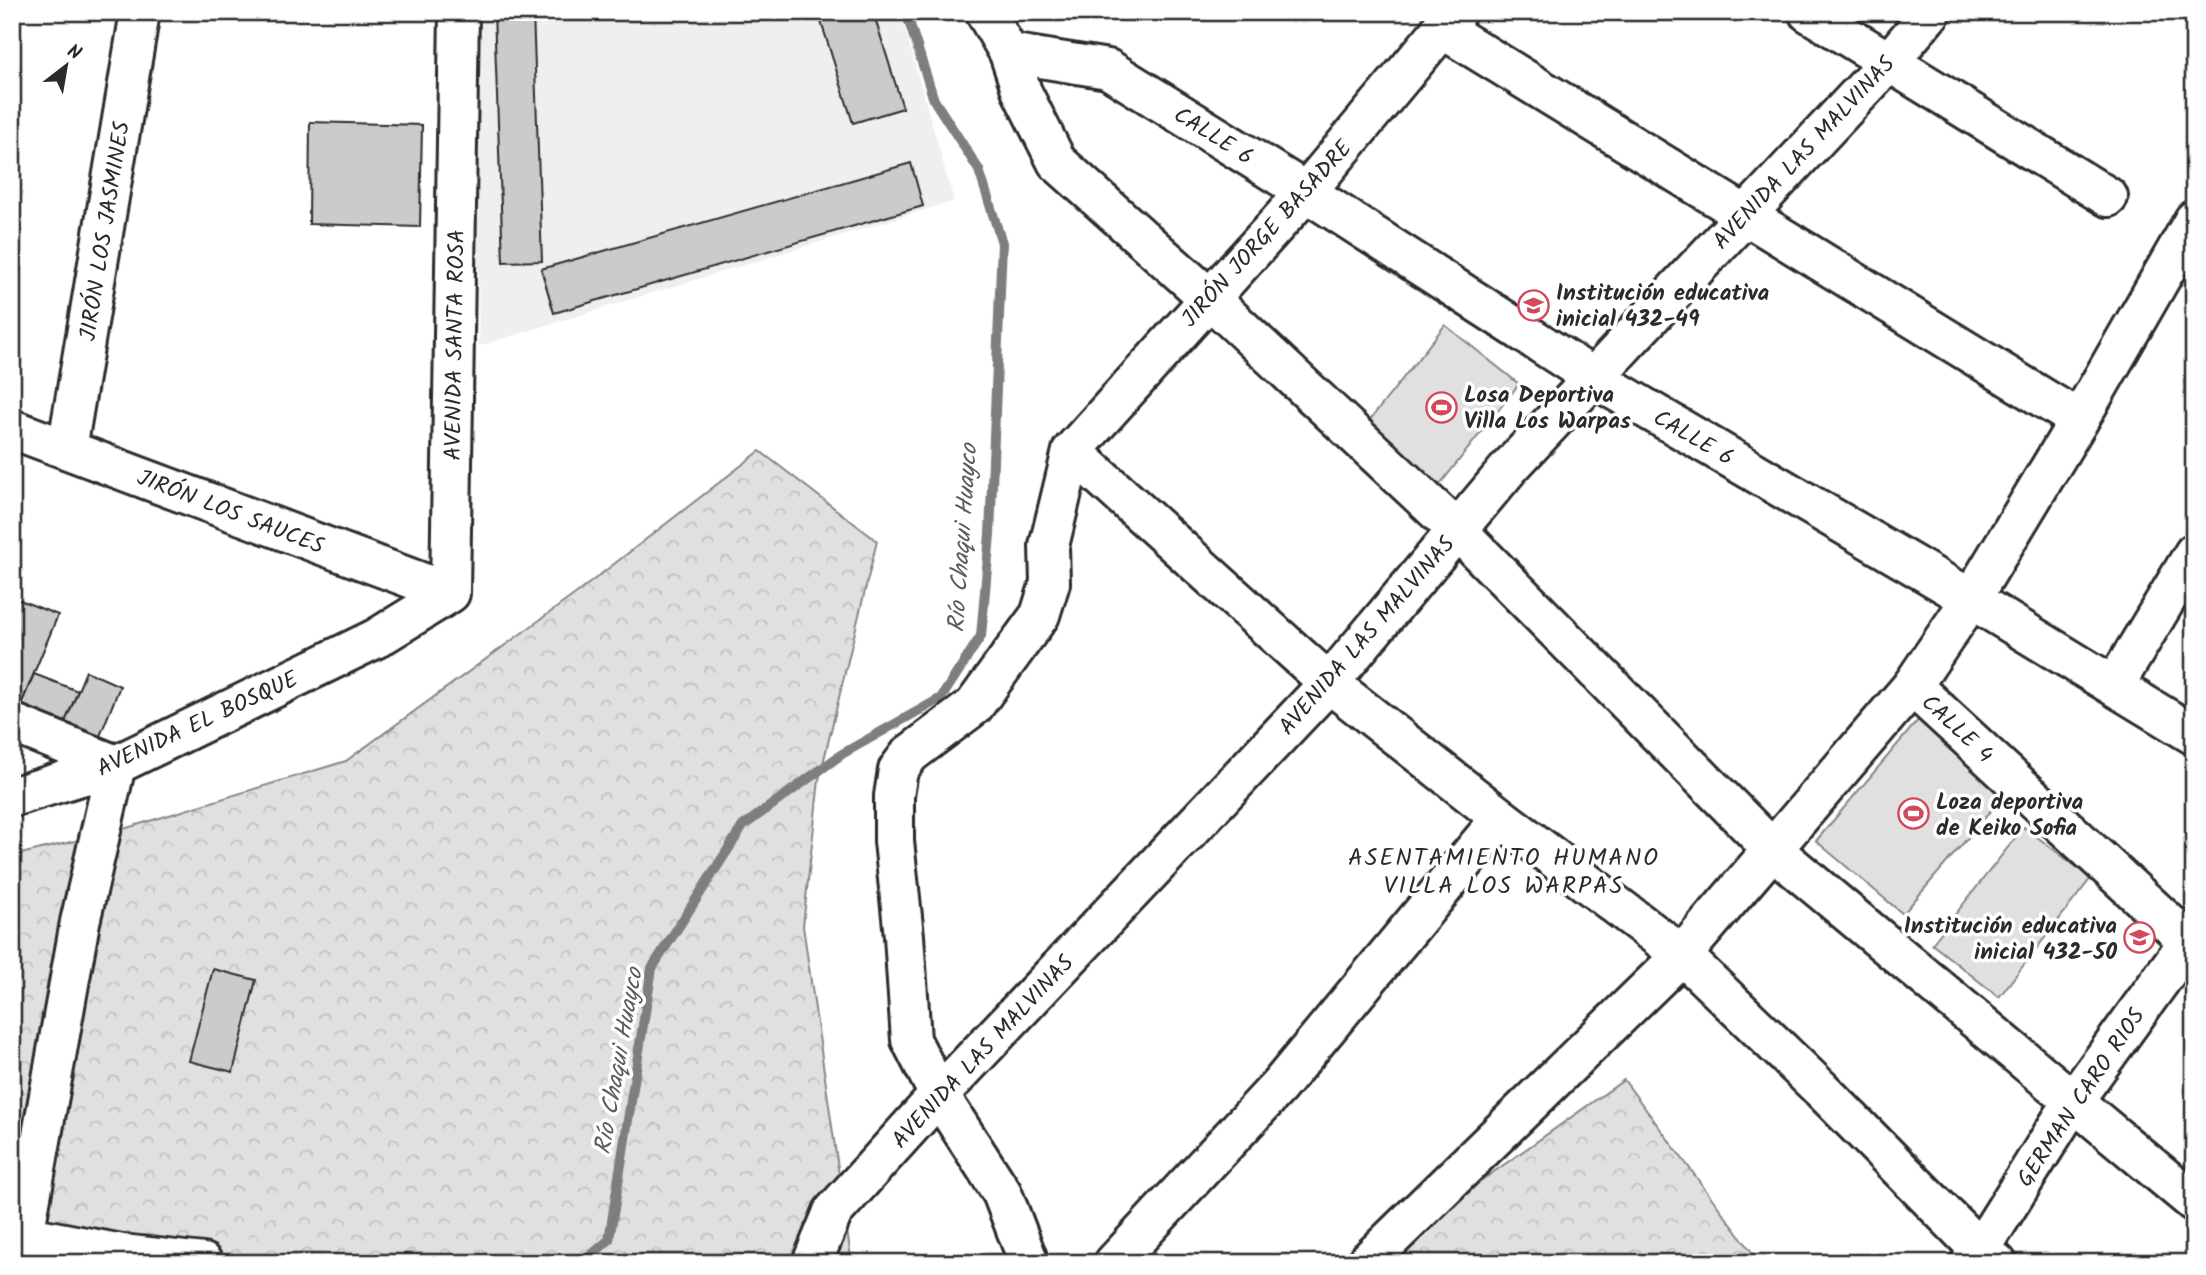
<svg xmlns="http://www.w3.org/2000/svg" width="2206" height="1275" font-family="Kalam,sans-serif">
<defs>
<pattern id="forest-crowns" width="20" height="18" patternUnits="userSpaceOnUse" patternTransform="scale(1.75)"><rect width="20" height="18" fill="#e0e0e0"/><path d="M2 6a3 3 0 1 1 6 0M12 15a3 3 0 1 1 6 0" fill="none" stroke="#c0c0c0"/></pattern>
</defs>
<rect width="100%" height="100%" fill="#fff"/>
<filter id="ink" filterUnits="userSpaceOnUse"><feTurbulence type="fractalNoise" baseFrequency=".0143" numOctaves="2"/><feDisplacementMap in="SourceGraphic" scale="14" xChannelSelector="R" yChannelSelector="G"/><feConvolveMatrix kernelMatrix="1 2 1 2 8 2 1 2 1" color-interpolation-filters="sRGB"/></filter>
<g filter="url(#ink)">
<path fill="#efefef" d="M 474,12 L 900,12 L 954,201 L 479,346 Z"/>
<path fill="url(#forest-crowns)" stroke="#868686" stroke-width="2" d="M 760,451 L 877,541 L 819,780 L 803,926 L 851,1258 L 854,1263 L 12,1263 L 12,856 L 117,831 L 346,761 L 574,595 Z
M 1624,1080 L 1760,1263 L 1371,1263 L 1393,1243 Z"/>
<path fill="#e0e0e0" stroke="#868686" stroke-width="2" d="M 1445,325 L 1519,384 L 1437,488 L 1362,430 Z
M 1924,713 L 2011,787 L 1903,914 L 1816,841 Z
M 2024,827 L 2091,878 L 1999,997 L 1932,944 Z"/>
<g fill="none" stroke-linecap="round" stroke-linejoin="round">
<path stroke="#7e7e7e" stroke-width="10" d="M 582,1263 L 609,1240 L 652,968 L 743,826 L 842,754 L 941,698 L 981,636 L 990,534 L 1002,243 L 979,170 L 934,100 L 906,12"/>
</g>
<path fill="#cbcbcb" stroke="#2b2b2b" stroke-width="2" d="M 494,12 L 533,12 L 542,261 L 503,262 Z
M 818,12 L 873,12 L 903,108 L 853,123 Z
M 310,122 L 422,125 L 420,227 L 309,224 Z
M 911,163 L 923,206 L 554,313 L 541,269 Z
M 12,597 L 58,615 L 15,719 L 12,718 Z
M 86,671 L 120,686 L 94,751 L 59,737 Z
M 34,674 L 78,691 L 59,737 L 15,719 Z
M 213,969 L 256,980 L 233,1072 L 189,1061 Z"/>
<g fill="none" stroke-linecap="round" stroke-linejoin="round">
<defs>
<path id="minor" d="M 985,12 L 1009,53 L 1022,92 L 1057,162 L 1209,298 L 1457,530 L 1773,850 L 2194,1202
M 1808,12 L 2108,197
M 1441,28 L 2079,420
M 1009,53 L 1108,69 L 1306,192 L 1594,378 L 1971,599 L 2194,735
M 12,429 L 450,593
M 67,449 L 140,12
M 1072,451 L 1329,683 L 1501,818 L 1682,955 L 1821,1089 L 1980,1250 L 1997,1263
M 1912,686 L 2188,941
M 2114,686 L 2194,553
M 12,723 L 116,765 L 80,922 L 24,1236
M 12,797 L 116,765 L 377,638 L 450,593 L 459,12
M 12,1233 L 122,1254 L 203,1263
M 1029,1263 L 1002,1193 L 939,1095 L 911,1040 L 904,936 L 894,841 L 894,796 L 898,770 L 910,754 L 974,706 L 1040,615 L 1050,583 L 1049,546 L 1072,451 L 1306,192 L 1456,12
M 1114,1263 L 1279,1086 L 1501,818
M 1366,1263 L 1682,955 L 1912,686 L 1971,599 L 2079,420 L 2194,220
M 1970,1263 L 1980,1250 L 2074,1100 L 2194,934"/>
<path id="tertiary" d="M 812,1263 L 833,1212 L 939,1095 L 1329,683 L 1509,468 L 1888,63 L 1931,12"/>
</defs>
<use href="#minor" stroke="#2b2b2b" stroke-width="44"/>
<use href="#tertiary" stroke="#2b2b2b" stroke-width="44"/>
<use href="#minor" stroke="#fff" stroke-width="38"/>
<use href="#tertiary" stroke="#fff" stroke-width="38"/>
</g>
</g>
<defs>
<symbol id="school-ring" viewBox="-11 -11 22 22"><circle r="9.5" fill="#fff" stroke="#d1495b" stroke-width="1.5"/><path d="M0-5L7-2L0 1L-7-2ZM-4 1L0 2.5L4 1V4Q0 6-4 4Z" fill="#d1495b"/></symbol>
<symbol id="stadium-ring" viewBox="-11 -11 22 22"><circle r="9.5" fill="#fff" stroke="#d1495b" stroke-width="1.5"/><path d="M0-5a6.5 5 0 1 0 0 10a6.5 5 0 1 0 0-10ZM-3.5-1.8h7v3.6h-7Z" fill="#d1495b"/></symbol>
</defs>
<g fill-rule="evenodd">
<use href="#school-ring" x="1516" y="288" width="35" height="35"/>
<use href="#stadium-ring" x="1424" y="390" width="35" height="35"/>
<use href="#stadium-ring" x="1896" y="796" width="35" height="35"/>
<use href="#school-ring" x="2122" y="920" width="35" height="35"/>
</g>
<g text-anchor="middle" stroke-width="7" stroke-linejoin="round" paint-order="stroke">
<g font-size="23" fill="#2b2b2b" stroke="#fff">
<text transform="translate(1214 135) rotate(32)" y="8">CALLE 6</text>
<text transform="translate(1803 152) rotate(-47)" y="8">AVENIDA LAS MALVINAS</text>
<text transform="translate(104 231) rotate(-81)" y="8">JIRÓN LOS JASMINES</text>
<text transform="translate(1266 233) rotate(-48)" y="8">JIRÓN JORGE BASADRE</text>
<text transform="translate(454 345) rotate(-89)" y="8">AVENIDA SANTA ROSA</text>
<text transform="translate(1694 437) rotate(30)" y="8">CALLE 6</text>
<text transform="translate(231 511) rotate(21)" y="8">JIRÓN LOS SAUCES</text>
<text transform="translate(1366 635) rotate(-49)" y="8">AVENIDA LAS MALVINAS</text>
<text transform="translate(197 723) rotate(-25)" y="8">AVENIDA EL BOSQUE</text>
<text transform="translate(1958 728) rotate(43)" y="8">CALLE 4</text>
<text transform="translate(982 1051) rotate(-47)" y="8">AVENIDA LAS MALVINAS</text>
<text transform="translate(2080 1097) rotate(-56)" y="8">GERMAN CARO RIOS</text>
</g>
<g font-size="23" font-weight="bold" fill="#2b2b2b" stroke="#fff" text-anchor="start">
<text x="1556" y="300">Institución educativa<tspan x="1556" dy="26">inicial 432-49</tspan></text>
<text x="1464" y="402">Losa Deportiva<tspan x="1464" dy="26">Villa Los Warpas</tspan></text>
<text x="1936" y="809">Loza deportiva<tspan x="1936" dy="26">de Keiko Sofia</tspan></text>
<text x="2117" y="933" text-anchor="end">Institución educativa<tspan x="2117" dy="26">inicial 432-50</tspan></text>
</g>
<g font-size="24" font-style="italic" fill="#5c5c5c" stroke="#fff">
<text transform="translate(962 538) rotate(-86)" y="8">Río Chaqui Huayco</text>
<text transform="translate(618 1061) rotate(-80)" y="8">Río Chaqui Huayco</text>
</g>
<g font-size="24" letter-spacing="2" fill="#2b2b2b" stroke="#fff">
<text x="1504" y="865">ASENTAMIENTO HUMANO<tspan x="1504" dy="28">VILLA LOS WARPAS</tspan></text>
</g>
</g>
<rect width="2206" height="1275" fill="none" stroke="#fff" stroke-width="42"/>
<rect x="21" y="21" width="2164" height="1233" fill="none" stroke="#2b2b2b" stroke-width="2.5" filter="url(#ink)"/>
<g transform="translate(66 66) rotate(31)" stroke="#ffffff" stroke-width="5" paint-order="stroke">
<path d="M0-5L12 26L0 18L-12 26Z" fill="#2b2b2b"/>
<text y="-10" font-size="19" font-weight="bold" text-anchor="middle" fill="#2b2b2b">N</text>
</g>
</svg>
